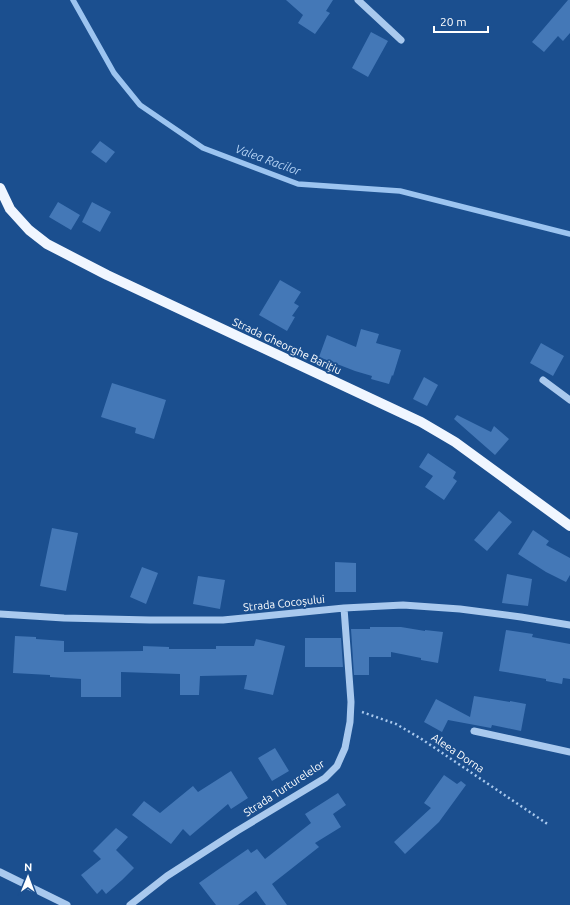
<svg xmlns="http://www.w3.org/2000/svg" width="570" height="905" font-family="Ubuntu,sans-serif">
<rect width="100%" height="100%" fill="#1b4f8f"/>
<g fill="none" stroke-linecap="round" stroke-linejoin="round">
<path stroke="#9cc4f0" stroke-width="5.5" d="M 73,0 L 114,73 L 140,105 L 203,148 L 298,184 L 400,191 L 570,234"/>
</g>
<path fill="#4478b7" d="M 286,0 L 333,0 L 326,11 L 330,13 L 315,34 L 298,23 L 303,15 Z
M 568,0 L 570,0 L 570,33 L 563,41 L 558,36 L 544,52 L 532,42 Z
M 371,32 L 388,41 L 368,77 L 352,68 Z
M 100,141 L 115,152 L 106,163 L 91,152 Z
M 58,202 L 80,215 L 71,230 L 49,217 Z
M 92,202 L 111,212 L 100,232 L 82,222 Z
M 280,280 L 301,292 L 294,303 L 299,306 L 292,316 L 295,317 L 287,331 L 259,315 Z
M 361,329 L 379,334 L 376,343 L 401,350 L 393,376 L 392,375 L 389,384 L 371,379 L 372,376 L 355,371 L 319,357 L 327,335 L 356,347 Z
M 541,343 L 564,356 L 553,376 L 530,363 Z
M 424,377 L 438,385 L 427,406 L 413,399 Z
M 112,383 L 166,400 L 154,439 L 135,433 L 136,428 L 101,417 Z
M 457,415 L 491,432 L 494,426 L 509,439 L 495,455 L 454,419 Z
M 428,453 L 456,472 L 453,478 L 457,481 L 444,500 L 425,487 L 433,476 L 419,467 Z
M 499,511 L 512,522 L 487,551 L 474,540 Z
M 52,528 L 78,533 L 66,591 L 40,586 Z
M 533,530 L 549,541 L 546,545 L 570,558 L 570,575 L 566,582 L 546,572 L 518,554 Z
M 335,562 L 356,563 L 356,592 L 335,592 Z
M 142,567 L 158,573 L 146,604 L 130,597 Z
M 507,574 L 532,579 L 528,606 L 502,603 Z
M 198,576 L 225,580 L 220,609 L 193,604 Z
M 370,627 L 401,627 L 425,631 L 425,630 L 443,632 L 438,663 L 421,660 L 421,658 L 391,652 L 391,657 L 369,657 L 369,675 L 354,675 L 351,629 L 370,629 Z
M 506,630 L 533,634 L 532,637 L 570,644 L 570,679 L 563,678 L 562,684 L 546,681 L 546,679 L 499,671 Z
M 15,636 L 36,637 L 36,639 L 64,641 L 64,652 L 143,651 L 143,646 L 169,647 L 169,649 L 216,649 L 216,646 L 254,646 L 256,639 L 285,646 L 273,695 L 244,689 L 247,675 L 200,676 L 199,695 L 180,695 L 180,674 L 121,672 L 121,697 L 81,697 L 81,679 L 50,677 L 50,675 L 13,673 Z
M 305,638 L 341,638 L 343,667 L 305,667 Z
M 474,696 L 510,702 L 510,701 L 526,704 L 521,731 L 492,725 L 491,728 L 448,720 L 442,732 L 424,722 L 436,699 L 470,717 Z
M 275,748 L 289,771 L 272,781 L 258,758 Z
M 231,771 L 248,798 L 231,809 L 228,804 L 190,836 L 183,829 L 171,844 L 132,815 L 144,801 L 160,813 L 193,786 L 198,792 Z
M 444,775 L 457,784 L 461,781 L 466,785 L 439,822 L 405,854 L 394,842 L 431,808 L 424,803 Z
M 338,793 L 346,805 L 333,814 L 341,827 L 315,843 L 319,847 L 272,884 L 287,905 L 266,905 L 256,891 L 238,905 L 216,905 L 199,883 L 216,871 L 248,849 L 251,853 L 257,849 L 265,859 L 311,823 L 305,814 Z
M 116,828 L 128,837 L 116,850 L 134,868 L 122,880 L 106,894 L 102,889 L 97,894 L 81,875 L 101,859 L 93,851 Z"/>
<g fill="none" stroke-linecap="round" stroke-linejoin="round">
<path stroke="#a9c9ee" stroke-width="2.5" stroke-dasharray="2 3" stroke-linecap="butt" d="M 362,712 L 396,724 L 420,738 L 549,825"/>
<path stroke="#a9c9ee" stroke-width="7" d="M 358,0 L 401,40
M 543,380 L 570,400
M 0,614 L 64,618 L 150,620 L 223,620 L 344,608 L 403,605 L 460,609 L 521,617 L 570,625
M 474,731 L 570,752
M 0,872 L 67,905
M 130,905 L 167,876 L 237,831 L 325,778 L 337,766 L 345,748 L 350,722 L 351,702 L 344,608"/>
<path stroke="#f0f6ff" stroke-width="10" d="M 0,188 L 10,209 L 29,230 L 47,244 L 107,275 L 421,422 L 455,442 L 570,526"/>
</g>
<g text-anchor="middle" stroke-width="4" stroke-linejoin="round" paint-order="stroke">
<g font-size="11" fill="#fff" stroke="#1b4f8f">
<text transform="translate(287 346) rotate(25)" y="4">Strada Gheorghe Barițiu</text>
<text transform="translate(284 603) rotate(-6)" y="4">Strada Cocoșului</text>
<text transform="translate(458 753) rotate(34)" y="4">Aleea Dorna</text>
<text transform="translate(284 788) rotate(-33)" y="4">Strada Turturelelor</text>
</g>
<g font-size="12" font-style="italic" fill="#b5d3f5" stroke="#1b4f8f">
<text transform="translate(268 160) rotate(20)" y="4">Valea Racilor</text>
</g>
</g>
<g transform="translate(28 877) rotate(1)" stroke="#1b4f8f" stroke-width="3" paint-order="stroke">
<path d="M0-3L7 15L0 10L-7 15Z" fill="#ffffff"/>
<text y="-6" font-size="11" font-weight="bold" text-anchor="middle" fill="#ffffff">N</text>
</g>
<path d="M434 26v6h54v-6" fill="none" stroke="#ffffff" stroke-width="2"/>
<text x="440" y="26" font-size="12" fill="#ffffff" stroke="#1b4f8f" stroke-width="3" paint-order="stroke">20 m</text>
</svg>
